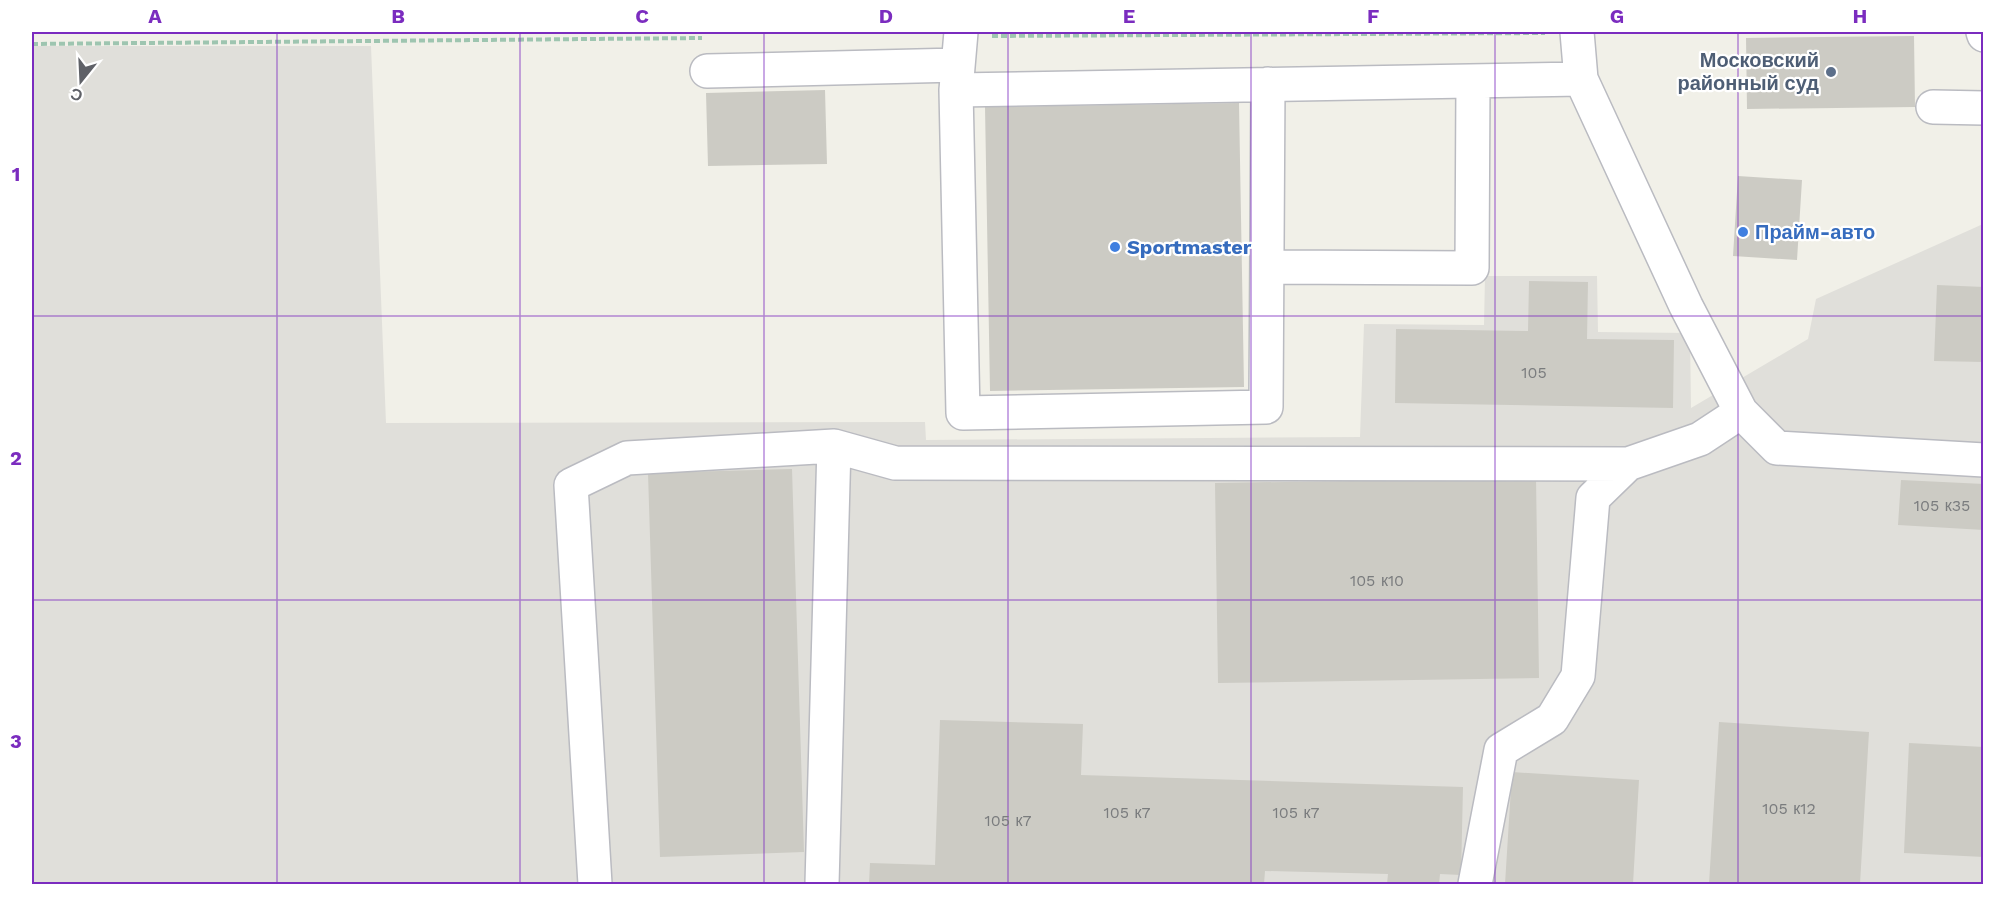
<svg xmlns="http://www.w3.org/2000/svg" width="2015" height="916" font-family="'Work Sans',sans-serif">
<rect width="100%" height="100%" fill="#f1f0e8"/>
<path fill="#e0dfda" d="M 32,46 L 371,46 L 386,423 L 925,422 L 926,440 L 1360,437 L 1364,324 L 1484,325 L 1485,276 L 1597,276 L 1598,332 L 1690,333 L 1691,408 L 1808,339 L 1816,299 L 1983,224 L 1983,884 L 32,884 Z"/>
<path fill="#cccbc4" d="M 1914,36 L 1915,107 L 1747,109 L 1746,38 Z
M 825,90 L 827,164 L 708,166 L 706,93 Z
M 1239,103 L 1244,387 L 990,391 L 985,107 Z
M 1738,176 L 1802,180 L 1797,260 L 1733,256 Z
M 1529,281 L 1588,282 L 1587,339 L 1674,340 L 1673,408 L 1395,403 L 1396,329 L 1528,331 Z
M 1937,285 L 1984,287 L 1984,362 L 1934,361 Z
M 792,469 L 804,852 L 660,857 L 648,473 Z
M 1536,478 L 1539,678 L 1218,683 L 1215,483 Z
M 1901,480 L 1984,484 L 1984,530 L 1898,525 Z
M 940,720 L 1083,724 L 1081,775 L 1463,787 L 1461,875 L 1440,874 L 1439,884 L 1387,884 L 1388,874 L 1265,871 L 1264,884 L 869,884 L 870,863 L 935,865 Z
M 1719,722 L 1869,732 L 1860,884 L 1709,884 Z
M 1909,743 L 1984,747 L 1984,857 L 1904,853 Z
M 1512,772 L 1639,780 L 1633,884 L 1505,884 Z"/>
<g fill="none" stroke-linecap="round" stroke-linejoin="round">
<defs>
<path id="minor" d="M 961,32 L 956,90 L 1581,79
M 1577,32 L 1581,79 L 1686,306 L 1741,412 L 1777,448 L 1984,460
M 1983,32 L 1984,35
M 707,71 L 958,65
M 956,90 L 963,413 L 1266,407 L 1268,84
M 1933,107 L 1984,108
M 1267,267 L 1472,268 L 1473,82
M 595,884 L 571,485 L 627,458 L 834,446 L 895,463 L 1628,464
M 822,884 L 834,446
M 1475,884 L 1501,750 L 1552,719 L 1578,676 L 1593,498 L 1628,464 L 1700,439 L 1741,412"/>
</defs>
<use href="#minor" stroke="#babbc1" stroke-width="36"/>
<path stroke="#9ec5b0" stroke-width="4" stroke-dasharray="6 3" stroke-linecap="butt" d="M 1607,32 L 1633,32
M 992,36 L 1545,33
M 32,44 L 702,38"/>
<use href="#minor" stroke="#fff" stroke-width="33"/>
</g>
<path fill="none" stroke="#7b2cbf" stroke-width="1.5" stroke-opacity="0.55" d="M 277,32 L 277,884M 520,32 L 520,884M 764,32 L 764,884M 1008,32 L 1008,884M 1251,32 L 1251,884M 1495,32 L 1495,884M 1738,32 L 1738,884M 32,316 L 1984,316M 32,600 L 1984,600"/>
<circle fill="#5c6f8a" stroke="#fff" stroke-width="2" cx="1831" cy="72" r="6"/>
<g fill="#3f7fe0" stroke="#fff" stroke-width="2">
<circle cx="1743" cy="232" r="6"/>
<circle cx="1115" cy="247" r="6"/>
</g>
<g text-anchor="middle" stroke-width="4.5" stroke-linejoin="round" paint-order="stroke">
<g font-size="16" fill="#7a7c7e">
<text x="1534" y="378">105</text>
<text x="1942" y="511">105 к35</text>
<text x="1377" y="586">105 к10</text>
<text x="1789" y="814">105 к12</text>
<text x="1127" y="818">105 к7</text>
<text x="1296" y="818">105 к7</text>
<text x="1008" y="826">105 к7</text>
</g>
<g font-size="20" font-weight="bold" fill="#4e5e75" stroke="#fff" text-anchor="end">
<text x="1819" y="67">Московский<tspan x="1819" dy="23">районный суд</tspan></text>
</g>
<g font-size="20" font-weight="bold" fill="#366cbe" stroke="#fff" text-anchor="start">
<text x="1755" y="239">Прайм-авто</text>
<text x="1127" y="254">Sportmaster</text>
</g>
</g>
<rect width="2015" height="916" fill="none" stroke="#ffffff" stroke-width="66"/>
<g transform="translate(81 81) rotate(198)" stroke="#ffffff" stroke-width="4.5" paint-order="stroke">
<path d="M0-4.5L10 22L0 15L-10 22Z" fill="#5f6167"/>
<text y="-9" font-size="16" font-weight="bold" text-anchor="middle" fill="#5f6167">С</text>
</g>
<rect x="33" y="33" width="1949" height="850" fill="none" stroke="#7b2cbf" stroke-width="2"/>
<g font-size="20" text-anchor="middle" font-weight="bold" fill="#7b2cbf">
<text x="155" y="23">A</text>
<text x="398" y="23">B</text>
<text x="642" y="23">C</text>
<text x="886" y="23">D</text>
<text x="1129" y="23">E</text>
<text x="1373" y="23">F</text>
<text x="1617" y="23">G</text>
<text x="1860" y="23">H</text>
<text x="16" y="181">1</text>
<text x="16" y="465">2</text>
<text x="16" y="748">3</text>
</g>
</svg>
